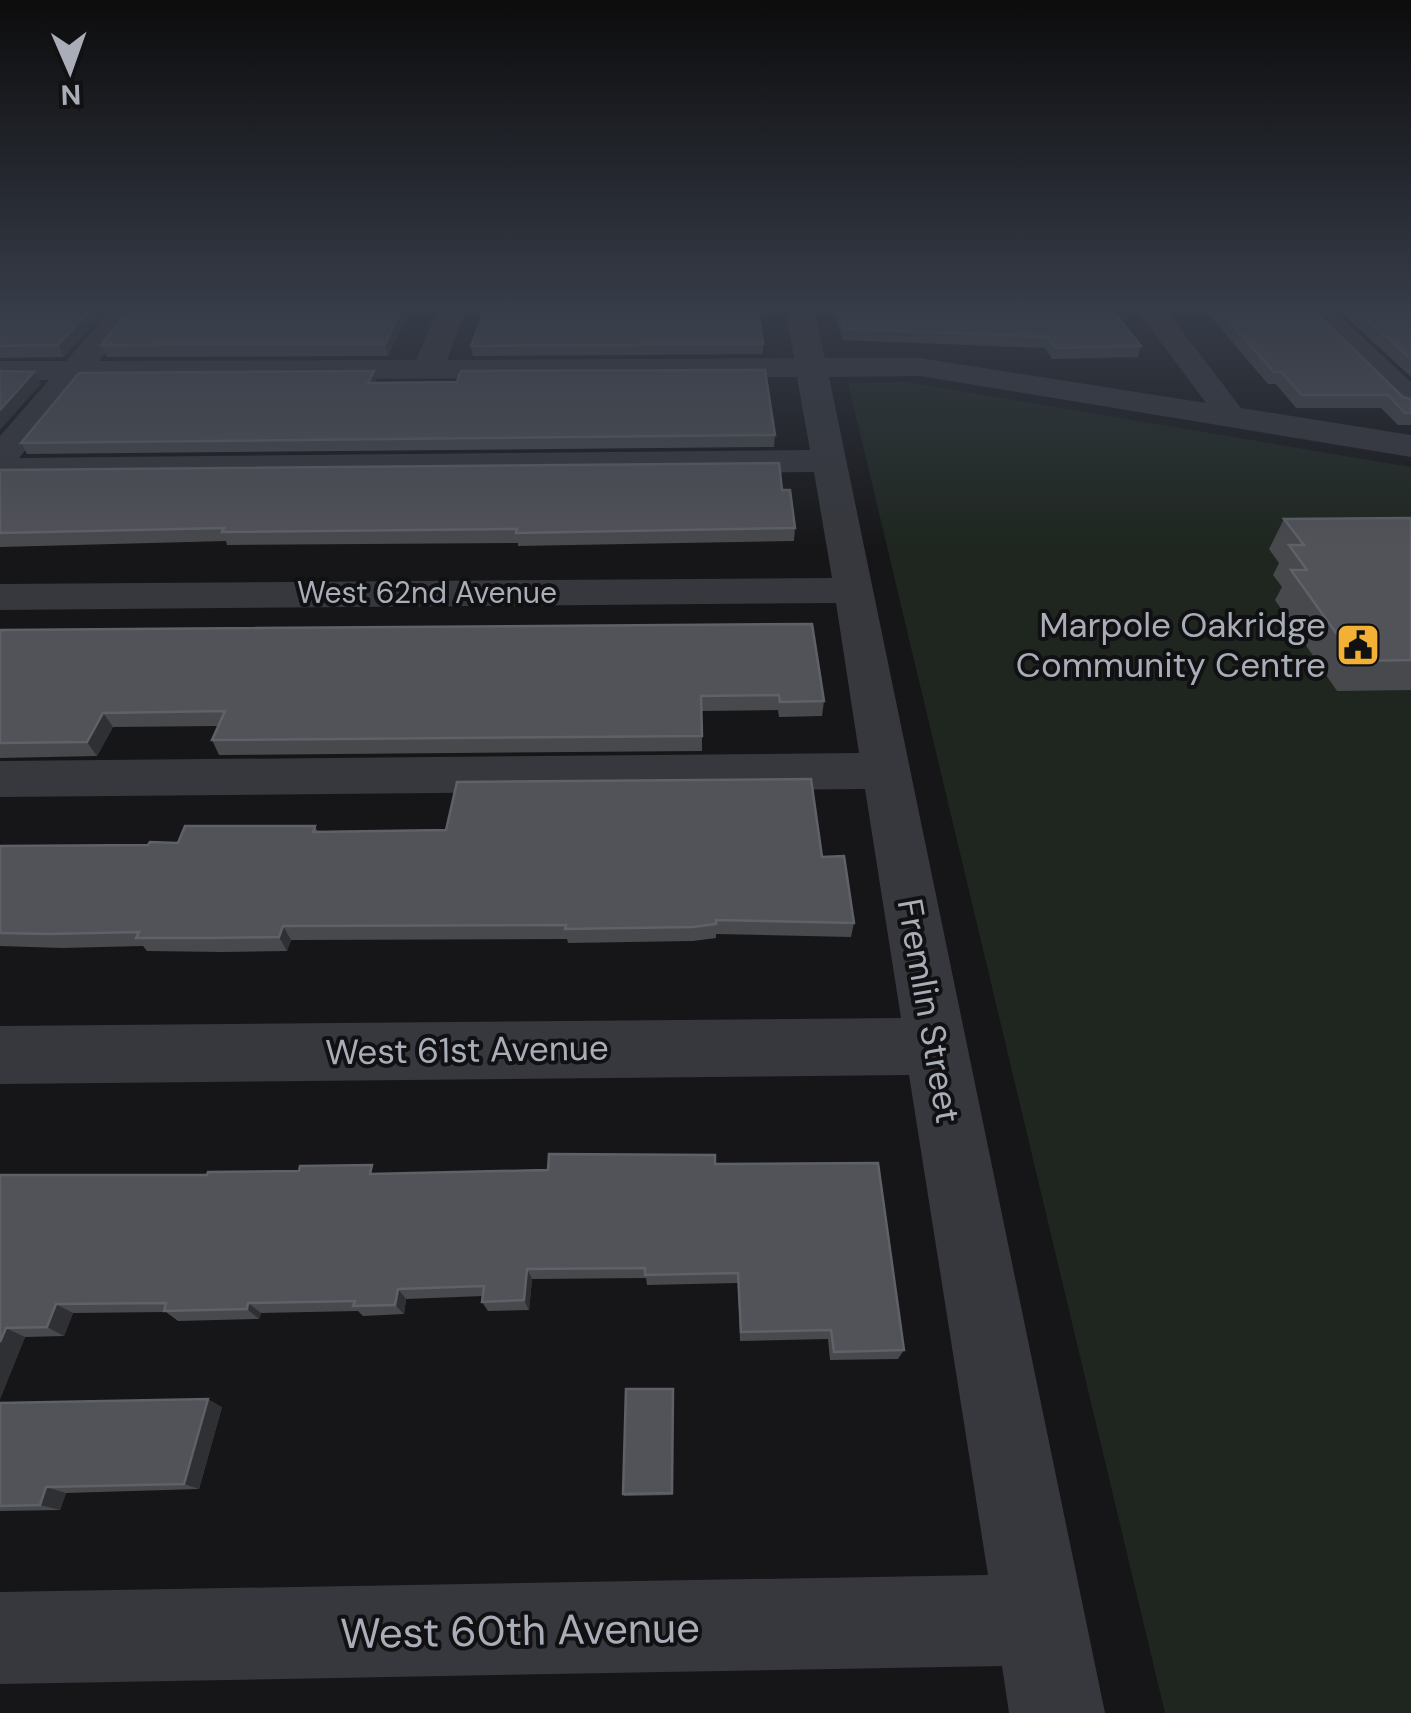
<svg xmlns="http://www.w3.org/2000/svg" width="1411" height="1713" font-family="'DM Sans',sans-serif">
<rect width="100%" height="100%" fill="#161618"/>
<path fill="#1e261f" d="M 908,382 L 1411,467 L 1411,1713 L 1165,1713 L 848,383 Z"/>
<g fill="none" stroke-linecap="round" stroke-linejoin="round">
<path fill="#37383d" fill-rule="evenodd" d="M 110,310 L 140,310 L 99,361 L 416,360 L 437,310 L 465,310 L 447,360 L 794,358 L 786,310 L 814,310 L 825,358 L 920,358 L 1206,403 L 1137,310 L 1166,310 L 1241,408 L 1411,435 L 1411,457 L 920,376 L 829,377 L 1105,1713 L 1009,1713 L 1002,1666 L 0,1684 L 0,1592 L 988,1575 L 909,1075 L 0,1084 L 0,1026 L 901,1018 L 865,789 L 0,797 L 0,761 L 859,753 L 836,603 L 0,610 L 0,584 L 832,578 L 814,472 L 0,480 L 0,436 L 49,380 L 0,381 L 0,361 L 66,361 ZM 797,377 L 810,450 L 19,458 L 83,380 Z
M 1302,310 L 1333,310 L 1411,382 L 1411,410 L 1399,407 Z"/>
</g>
<path fill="#47494d" d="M 7,310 L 107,310 L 64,357 L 0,358 L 0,316 Z
M 129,310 L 410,310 L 388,356 L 107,357 L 101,345 Z
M 834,310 L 1112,310 L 1141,346 L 1138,357 L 1052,359 L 1045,348 L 843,340 Z
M 1205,310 L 1313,310 L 1403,397 L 1411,399 L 1411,425 L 1398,425 L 1381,408 L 1296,408 L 1276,384 L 1268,384 Z
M 1339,310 L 1411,310 L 1411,377 Z
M 763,344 L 763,354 L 473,356 L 471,346 Z
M 376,383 L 775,435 L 774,447 L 27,454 L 21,443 Z
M 0,470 L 782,490 L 795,528 L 794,541 L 518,546 L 518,543 L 227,545 L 226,541 L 0,547 Z
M 1411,518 L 1411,690 L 1337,691 L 1275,600 L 1282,587 L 1273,575 L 1279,563 L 1269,549 L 1284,519 Z
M 812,624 L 824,701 L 822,716 L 779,717 L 778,710 L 702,711 L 702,751 L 219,755 L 212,740 L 218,726 L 113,727 L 97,756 L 0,758 L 0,630 Z
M 315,826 L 318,832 L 822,857 L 854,923 L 851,937 L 716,934 L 716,938 L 693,941 L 568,943 L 567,939 L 291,940 L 287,951 L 222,952 L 147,951 L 143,946 L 62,948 L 0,946 L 0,846 L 148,845 Z
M 715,1164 L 904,1350 L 898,1359 L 830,1360 L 828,1339 L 740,1341 L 738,1283 L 647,1285 L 646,1278 L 532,1279 L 529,1310 L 488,1311 L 482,1302 L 483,1296 L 406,1299 L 404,1314 L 363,1316 L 358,1311 L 261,1313 L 259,1319 L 178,1321 L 166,1312 L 73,1313 L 64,1336 L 25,1337 L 0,1399 L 0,1175 L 378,1174 Z
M 673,1389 L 673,1495 L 624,1496 L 623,1494 Z
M 0,1403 L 222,1407 L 199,1489 L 66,1493 L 60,1510 L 0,1511 Z"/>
<path fill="#2f3033" d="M 91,310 L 107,310 L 64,357 L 58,345 Z
M 401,310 L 410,310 L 388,356 L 385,344 Z
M 374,371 L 376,383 L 368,383 Z
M 34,372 L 41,384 L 0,430 L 0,410 Z
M 103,713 L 113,727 L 97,756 L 87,742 Z
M 283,926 L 291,940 L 287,951 L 279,937 Z
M 527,1269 L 532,1279 L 529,1310 L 524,1300 Z
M 398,1289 L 406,1299 L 404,1314 L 395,1305 Z
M 248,1303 L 261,1313 L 259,1319 L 247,1309 Z
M 56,1304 L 73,1313 L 64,1336 L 47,1327 Z
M 6,1328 L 25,1337 L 0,1399 L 0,1342 Z
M 208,1399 L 222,1407 L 199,1489 L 184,1484 Z
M 46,1487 L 66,1493 L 60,1510 L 40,1505 Z"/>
<path fill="#525359" stroke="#5f6168" stroke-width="2.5" d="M 7,310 L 91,310 L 58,345 L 0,346 L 0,316 Z
M 129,310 L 401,310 L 385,344 L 101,345 Z
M 485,310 L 758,310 L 763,344 L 471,346 Z
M 839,310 L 1112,310 L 1141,346 L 1055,348 L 1048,337 L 844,329 Z
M 1219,310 L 1313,310 L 1403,397 L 1411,399 L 1411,413 L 1405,413 L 1388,395 L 1302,395 L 1281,372 L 1274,372 Z
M 1356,310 L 1411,310 L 1411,359 Z
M 765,370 L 775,435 L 21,443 L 79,373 L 374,371 L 368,383 L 457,382 L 461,371 Z
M 0,371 L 34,372 L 0,410 Z
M 779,463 L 782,490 L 790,490 L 795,528 L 516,533 L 517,529 L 222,532 L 224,528 L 0,533 L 0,470 Z
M 1411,518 L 1411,660 L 1356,661 L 1291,570 L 1307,570 L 1289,545 L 1304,545 L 1284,519 Z
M 812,624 L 824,701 L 780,702 L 779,695 L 701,696 L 702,736 L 212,740 L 225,711 L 103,713 L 87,742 L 0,743 L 0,630 Z
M 811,779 L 822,857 L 844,856 L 854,923 L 716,920 L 716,924 L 693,927 L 565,929 L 566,925 L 283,926 L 279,937 L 213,938 L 136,938 L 139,932 L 49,934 L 0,933 L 0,846 L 148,845 L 150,842 L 178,843 L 185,826 L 315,826 L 313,832 L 446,830 L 457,782 Z
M 549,1154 L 715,1155 L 715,1164 L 878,1163 L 904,1350 L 834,1352 L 831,1330 L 741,1332 L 738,1273 L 645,1275 L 645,1268 L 527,1269 L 524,1300 L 482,1302 L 484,1286 L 398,1289 L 395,1305 L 353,1306 L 355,1301 L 248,1303 L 247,1309 L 164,1311 L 166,1303 L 56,1304 L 47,1327 L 6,1328 L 0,1342 L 0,1175 L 207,1175 L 208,1172 L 299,1171 L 300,1166 L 372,1165 L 370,1174 L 548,1170 Z
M 626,1389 L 673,1389 L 672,1493 L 623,1494 Z
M 208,1399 L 184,1484 L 46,1487 L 40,1505 L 0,1506 L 0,1403 Z"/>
<linearGradient id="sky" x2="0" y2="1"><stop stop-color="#0c0c0d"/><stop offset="0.56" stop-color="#363c48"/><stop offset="1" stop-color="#363c48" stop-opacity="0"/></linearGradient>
<rect width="1411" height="550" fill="url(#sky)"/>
<defs>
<symbol id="civic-square" viewBox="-11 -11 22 22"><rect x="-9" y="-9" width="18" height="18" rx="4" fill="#f2b134" stroke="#111113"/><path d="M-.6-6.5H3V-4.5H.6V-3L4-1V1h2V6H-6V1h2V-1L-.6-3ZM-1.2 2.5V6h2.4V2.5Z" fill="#111"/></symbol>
</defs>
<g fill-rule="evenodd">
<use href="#civic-square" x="1333" y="620" width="50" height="50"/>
</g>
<g text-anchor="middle" stroke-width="8" stroke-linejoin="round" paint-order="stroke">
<g font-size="30" fill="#a8adb8" stroke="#111113">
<text x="427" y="603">West 62nd Avenue</text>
</g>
<g font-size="35" fill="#a8adb8" stroke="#111113" text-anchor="end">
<text x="1326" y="637">Marpole Oakridge<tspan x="1326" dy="40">Community Centre</tspan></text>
</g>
<g font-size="35" fill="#a8adb8" stroke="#111113">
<text transform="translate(929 1011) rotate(80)" y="12">Fremlin Street</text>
<text transform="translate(467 1050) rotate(-1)" y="12">West 61st Avenue</text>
</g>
<g font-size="42" fill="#a8adb8" stroke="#111113">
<text transform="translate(520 1630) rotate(-1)" y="15">West 60th Avenue</text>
</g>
</g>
<g transform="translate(70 70) rotate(178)" stroke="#111113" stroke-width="8" paint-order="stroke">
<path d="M0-8L18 38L0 25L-18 38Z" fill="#a8adb8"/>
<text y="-15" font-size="28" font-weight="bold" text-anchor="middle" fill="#a8adb8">N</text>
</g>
</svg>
